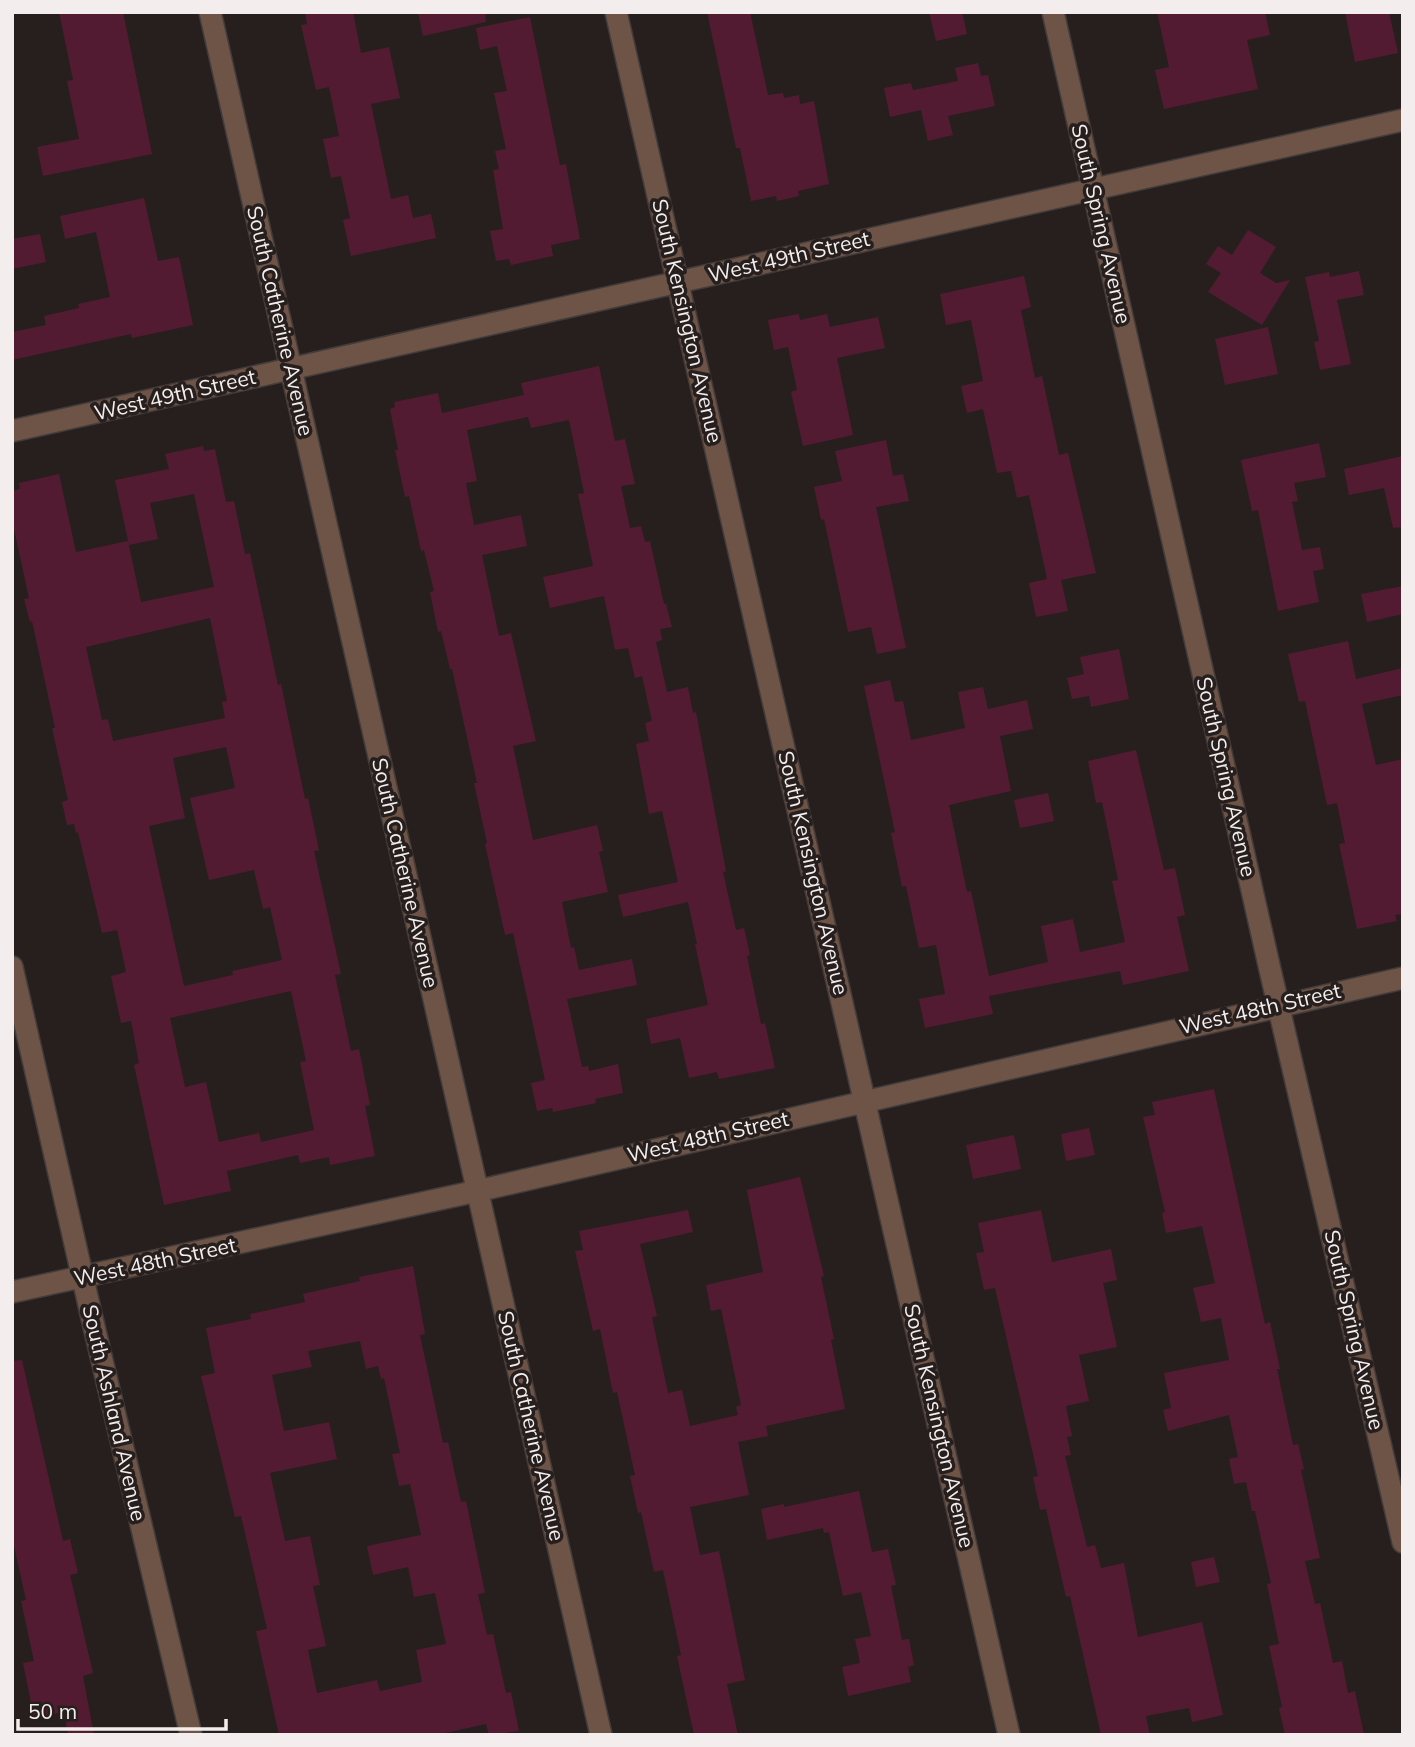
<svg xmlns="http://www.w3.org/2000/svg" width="1415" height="1747" font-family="Mulish,sans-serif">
<rect width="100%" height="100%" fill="#261f1e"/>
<path fill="#531b32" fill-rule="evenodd" d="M 59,12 L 123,12 L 152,154 L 43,176 L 37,147 L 79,139 L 67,81 L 73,80 Z
M 305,12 L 353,12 L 361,53 L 389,47 L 400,98 L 371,104 L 391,199 L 408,195 L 413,218 L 431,214 L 436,238 L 351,256 L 343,220 L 350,218 L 341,176 L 331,178 L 323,139 L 339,136 L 329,87 L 316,90 L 301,25 L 307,24 Z
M 418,12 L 485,12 L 486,22 L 423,36 Z
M 707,12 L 750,12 L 768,95 L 783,93 L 784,98 L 799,95 L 800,104 L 814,101 L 829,184 L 798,191 L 799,196 L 777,201 L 776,196 L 751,201 L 740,148 L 736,148 Z
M 929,12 L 962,12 L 967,34 L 936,41 Z
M 1157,12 L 1265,12 L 1270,35 L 1247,40 L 1258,89 L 1164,109 L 1155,70 L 1169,67 Z
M 1345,12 L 1389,12 L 1398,53 L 1355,62 Z
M 530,17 L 560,165 L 566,164 L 580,239 L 551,245 L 553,256 L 511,265 L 509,259 L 496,261 L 490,231 L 503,229 L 493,170 L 499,169 L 495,151 L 506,149 L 494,93 L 507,91 L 497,46 L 480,50 L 476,28 Z
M 978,63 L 981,76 L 988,75 L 995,106 L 948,116 L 953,135 L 928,141 L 921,110 L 890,117 L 884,88 L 911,83 L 913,90 L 958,81 L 955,68 Z
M 144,198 L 158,261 L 179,257 L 193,325 L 132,338 L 131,334 L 12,360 L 12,332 L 46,325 L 44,316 L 79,308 L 78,304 L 110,297 L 96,232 L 65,239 L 60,216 Z
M 1248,230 L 1276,247 L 1260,273 L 1276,283 L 1290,280 L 1262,325 L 1208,292 L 1221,273 L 1206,264 L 1218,246 L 1232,255 Z
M 40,234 L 46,262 L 12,269 L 12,239 Z
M 1359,271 L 1364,295 L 1337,300 L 1351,364 L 1320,370 L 1314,342 L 1319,341 L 1305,277 L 1329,272 L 1330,277 Z
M 1024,276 L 1031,307 L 1021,310 L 1035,378 L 1042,376 L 1059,455 L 1068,453 L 1096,573 L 1061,580 L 1068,611 L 1036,617 L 1029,583 L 1047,579 L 1029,495 L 1017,498 L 1011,471 L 997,473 L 983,409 L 967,413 L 961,386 L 983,381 L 971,320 L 946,325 L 940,294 Z
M 799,314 L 800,320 L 827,314 L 830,327 L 878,317 L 885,348 L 837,358 L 853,435 L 803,446 L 791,392 L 797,390 L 788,347 L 774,350 L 768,320 Z
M 1268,327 L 1278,374 L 1225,385 L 1215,339 Z
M 599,366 L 615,441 L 625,439 L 635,484 L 621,486 L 630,528 L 641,526 L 645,542 L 650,541 L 664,604 L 666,604 L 672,627 L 660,629 L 662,640 L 656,642 L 667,692 L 688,687 L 693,713 L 696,712 L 726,871 L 723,872 L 736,930 L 744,928 L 750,955 L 747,956 L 761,1024 L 765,1023 L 775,1068 L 719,1079 L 717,1072 L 689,1078 L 680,1038 L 651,1044 L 646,1019 L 708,1005 L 695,944 L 697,944 L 688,902 L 623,917 L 618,895 L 678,882 L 662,811 L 649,814 L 636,744 L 649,741 L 645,723 L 652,721 L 642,676 L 635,678 L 628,648 L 615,650 L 604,596 L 550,608 L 543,577 L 593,566 L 578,494 L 584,493 L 569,420 L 531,428 L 528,417 L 467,430 L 477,481 L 466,483 L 474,525 L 521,515 L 527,546 L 482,555 L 499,636 L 511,633 L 536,741 L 513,746 L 533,840 L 597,825 L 603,851 L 599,852 L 608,892 L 562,902 L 571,948 L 574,947 L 579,970 L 632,959 L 637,985 L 567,999 L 582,1067 L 588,1066 L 589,1071 L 618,1064 L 623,1093 L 595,1099 L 596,1103 L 553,1112 L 552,1108 L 537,1111 L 531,1083 L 545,1080 L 513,933 L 505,935 L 485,844 L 487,843 L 474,783 L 477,783 L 452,669 L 450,669 L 441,631 L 438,632 L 430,592 L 434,591 L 424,550 L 421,551 L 409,496 L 405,497 L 395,450 L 398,450 L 390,409 L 395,407 L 394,402 L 438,393 L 442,413 L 524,395 L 521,383 Z
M 886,440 L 893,476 L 903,474 L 909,501 L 876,507 L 906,648 L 877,654 L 871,627 L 848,632 L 824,519 L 821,520 L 814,487 L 842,481 L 835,451 Z
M 1319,443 L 1326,477 L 1294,483 L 1298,501 L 1292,502 L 1302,550 L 1320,547 L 1324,569 L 1313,571 L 1319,602 L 1278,611 L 1258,510 L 1252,511 L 1241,460 Z
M 203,446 L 204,451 L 215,449 L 226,502 L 234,501 L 245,554 L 250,553 L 278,685 L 281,684 L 305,799 L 308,798 L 319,850 L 314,851 L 341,974 L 335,975 L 351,1051 L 359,1049 L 370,1105 L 365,1106 L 375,1156 L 330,1165 L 329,1157 L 300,1163 L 298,1155 L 227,1171 L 231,1191 L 164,1205 L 134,1065 L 139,1063 L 131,1021 L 121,1023 L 111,976 L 126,972 L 117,930 L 102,933 L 78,832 L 76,833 L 74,824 L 67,825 L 62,802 L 68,800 L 52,728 L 55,728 L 32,621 L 30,622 L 24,599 L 29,598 L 12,520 L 12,491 L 20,489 L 19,483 L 59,474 L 76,552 L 128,541 L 141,602 L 214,587 L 194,494 L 150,503 L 158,539 L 129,545 L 115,480 L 169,469 L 165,454 ZM 210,618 L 227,701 L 222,702 L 225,718 L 113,741 L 108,719 L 102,720 L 86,647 ZM 226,747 L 235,788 L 190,798 L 209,880 L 254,870 L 263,909 L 270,907 L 282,960 L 232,971 L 233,975 L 184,986 L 149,826 L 185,818 L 173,758 ZM 291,991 L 306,1061 L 300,1062 L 314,1130 L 261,1142 L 259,1133 L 219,1142 L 206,1082 L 185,1087 L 170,1018 Z
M 1403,456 L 1403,527 L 1393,528 L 1384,488 L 1349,495 L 1344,469 Z
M 1403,586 L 1403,614 L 1367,622 L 1361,594 Z
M 1348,641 L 1356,679 L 1403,668 L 1403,695 L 1362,704 L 1376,765 L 1403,759 L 1403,914 L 1395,915 L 1397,921 L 1357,929 L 1339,844 L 1345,843 L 1337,803 L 1327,805 L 1305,701 L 1299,702 L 1288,654 Z
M 1119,649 L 1129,699 L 1091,707 L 1089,696 L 1072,699 L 1067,678 L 1084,674 L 1080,657 Z
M 890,680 L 895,702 L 903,701 L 911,740 L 965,728 L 958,692 L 983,687 L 988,709 L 1027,700 L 1033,729 L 1000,736 L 1011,791 L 949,805 L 967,892 L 971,891 L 989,976 L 1048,962 L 1041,926 L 1073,919 L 1080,952 L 1125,942 L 1112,881 L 1118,880 L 1113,855 L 1102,802 L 1096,803 L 1088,761 L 1136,750 L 1164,870 L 1175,868 L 1185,915 L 1177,917 L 1189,971 L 1123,985 L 1120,971 L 989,996 L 993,1014 L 925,1028 L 919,999 L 945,994 L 936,945 L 919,948 L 906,886 L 902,887 L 891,833 L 895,832 L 864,686 Z
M 1048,793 L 1054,821 L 1020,828 L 1014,800 Z
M 1214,1089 L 1265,1324 L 1270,1322 L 1280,1369 L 1277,1369 L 1293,1445 L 1298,1444 L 1304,1469 L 1301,1470 L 1320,1558 L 1305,1561 L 1315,1604 L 1320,1603 L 1333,1663 L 1342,1661 L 1348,1693 L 1355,1691 L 1364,1735 L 1285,1735 L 1279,1708 L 1282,1707 L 1269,1646 L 1279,1644 L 1267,1584 L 1271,1583 L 1255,1511 L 1252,1511 L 1246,1482 L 1234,1484 L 1229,1459 L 1238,1457 L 1229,1415 L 1168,1431 L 1163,1410 L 1171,1408 L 1164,1373 L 1229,1360 L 1221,1318 L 1201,1322 L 1193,1288 L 1215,1283 L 1202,1226 L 1166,1233 L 1162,1213 L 1165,1212 L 1143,1117 L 1155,1115 L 1152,1102 Z
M 1089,1128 L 1095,1155 L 1066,1161 L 1061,1134 Z
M 1014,1135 L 1021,1169 L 973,1179 L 966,1145 Z
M 800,1177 L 824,1276 L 821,1277 L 834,1339 L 831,1340 L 845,1409 L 766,1426 L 768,1436 L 738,1442 L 749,1495 L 690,1507 L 700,1555 L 719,1551 L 745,1680 L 727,1684 L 738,1735 L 694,1735 L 677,1656 L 681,1655 L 663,1570 L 654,1572 L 641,1512 L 638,1513 L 630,1476 L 635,1475 L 617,1392 L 613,1393 L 600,1329 L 593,1331 L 575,1251 L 583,1250 L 579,1231 L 688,1210 L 693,1232 L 640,1244 L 657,1316 L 652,1317 L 668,1393 L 682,1390 L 690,1426 L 738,1415 L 736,1407 L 741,1405 L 721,1309 L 711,1311 L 706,1285 L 763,1272 L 747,1190 Z
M 1041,1210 L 1052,1262 L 1111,1249 L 1117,1280 L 1103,1283 L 1117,1347 L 1079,1355 L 1089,1401 L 1066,1406 L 1072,1436 L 1067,1437 L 1071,1455 L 1065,1456 L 1087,1547 L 1095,1545 L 1101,1568 L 1124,1563 L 1138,1637 L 1202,1622 L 1223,1715 L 1192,1722 L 1189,1708 L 1146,1716 L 1150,1735 L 1101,1735 L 1070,1596 L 1066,1597 L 1046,1509 L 1040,1510 L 1033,1477 L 1038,1476 L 995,1288 L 984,1290 L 976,1253 L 984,1252 L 978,1223 Z
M 413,1266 L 425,1334 L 420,1335 L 443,1443 L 448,1442 L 461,1502 L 466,1501 L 485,1593 L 478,1594 L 487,1635 L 493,1634 L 506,1693 L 511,1692 L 519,1731 L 489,1735 L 486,1724 L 436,1735 L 279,1735 L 256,1631 L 267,1629 L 245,1533 L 241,1516 L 235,1517 L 201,1376 L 215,1373 L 206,1328 L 251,1319 L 250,1314 L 305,1302 L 303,1294 L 360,1281 L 359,1277 ZM 360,1341 L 366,1369 L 378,1366 L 381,1379 L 384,1378 L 400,1453 L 392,1454 L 399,1486 L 410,1484 L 421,1535 L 367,1546 L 373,1575 L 408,1567 L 414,1597 L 435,1593 L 446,1644 L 416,1650 L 422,1682 L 380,1691 L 377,1680 L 317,1693 L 308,1650 L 326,1646 L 313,1586 L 320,1585 L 310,1536 L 285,1541 L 270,1473 L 337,1459 L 329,1422 L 284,1431 L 272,1375 L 312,1367 L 308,1351 Z
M 22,1360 L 63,1541 L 70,1539 L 78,1573 L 70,1575 L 93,1673 L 83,1676 L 94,1735 L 68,1735 L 64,1712 L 34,1718 L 23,1663 L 34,1661 L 21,1601 L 26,1600 L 12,1537 L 12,1361 Z
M 859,1491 L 872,1552 L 888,1549 L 896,1585 L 891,1586 L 902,1640 L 909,1639 L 914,1665 L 908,1667 L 911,1682 L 848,1696 L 842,1667 L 860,1663 L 855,1639 L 871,1636 L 861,1592 L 843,1596 L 829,1532 L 824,1533 L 823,1528 L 767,1540 L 761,1509 L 784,1504 L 784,1507 Z
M 1214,1557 L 1220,1582 L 1196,1587 L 1191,1562 Z"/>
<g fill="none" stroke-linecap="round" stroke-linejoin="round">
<defs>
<path id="street" d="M 210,12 L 601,1735
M 616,12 L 1009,1735
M 1053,12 L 1271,974 L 1403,1542
M 12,431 L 1403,120
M 12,967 L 91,1314 L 191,1735
M 12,1292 L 477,1191 L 1403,978"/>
</defs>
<use href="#street" stroke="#433c3b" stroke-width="24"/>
<use href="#street" stroke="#6d5447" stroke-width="21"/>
</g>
<g text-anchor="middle" stroke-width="7" stroke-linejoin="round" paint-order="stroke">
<g font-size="21" fill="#f3eeed" stroke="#261f1e">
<text transform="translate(1101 224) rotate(77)" y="7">South Spring Avenue</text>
<text transform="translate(789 257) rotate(-13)" y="7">West 49th Street</text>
<text transform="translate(280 321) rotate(77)" y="7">South Catherine Avenue</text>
<text transform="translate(687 321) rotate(77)" y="7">South Kensington Avenue</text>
<text transform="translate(175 395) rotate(-13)" y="7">West 49th Street</text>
<text transform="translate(1226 777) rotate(77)" y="7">South Spring Avenue</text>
<text transform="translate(405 873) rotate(77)" y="7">South Catherine Avenue</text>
<text transform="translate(813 873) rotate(77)" y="7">South Kensington Avenue</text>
<text transform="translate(1260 1009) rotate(-13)" y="7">West 48th Street</text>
<text transform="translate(708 1137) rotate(-13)" y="7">West 48th Street</text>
<text transform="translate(155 1262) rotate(-12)" y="7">West 48th Street</text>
<text transform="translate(1354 1330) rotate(77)" y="7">South Spring Avenue</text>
<text transform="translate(114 1413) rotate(77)" y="7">South Ashland Avenue</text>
<text transform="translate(531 1426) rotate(77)" y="7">South Catherine Avenue</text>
<text transform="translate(939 1426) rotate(77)" y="7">South Kensington Avenue</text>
</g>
</g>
<rect width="1415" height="1747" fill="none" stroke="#f3eeed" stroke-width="28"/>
<path d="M18 1719v10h208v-10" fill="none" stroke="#f3eeed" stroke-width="3.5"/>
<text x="28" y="1719" font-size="21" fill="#f3eeed" stroke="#261f1e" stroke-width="5" paint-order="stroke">50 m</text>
</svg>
